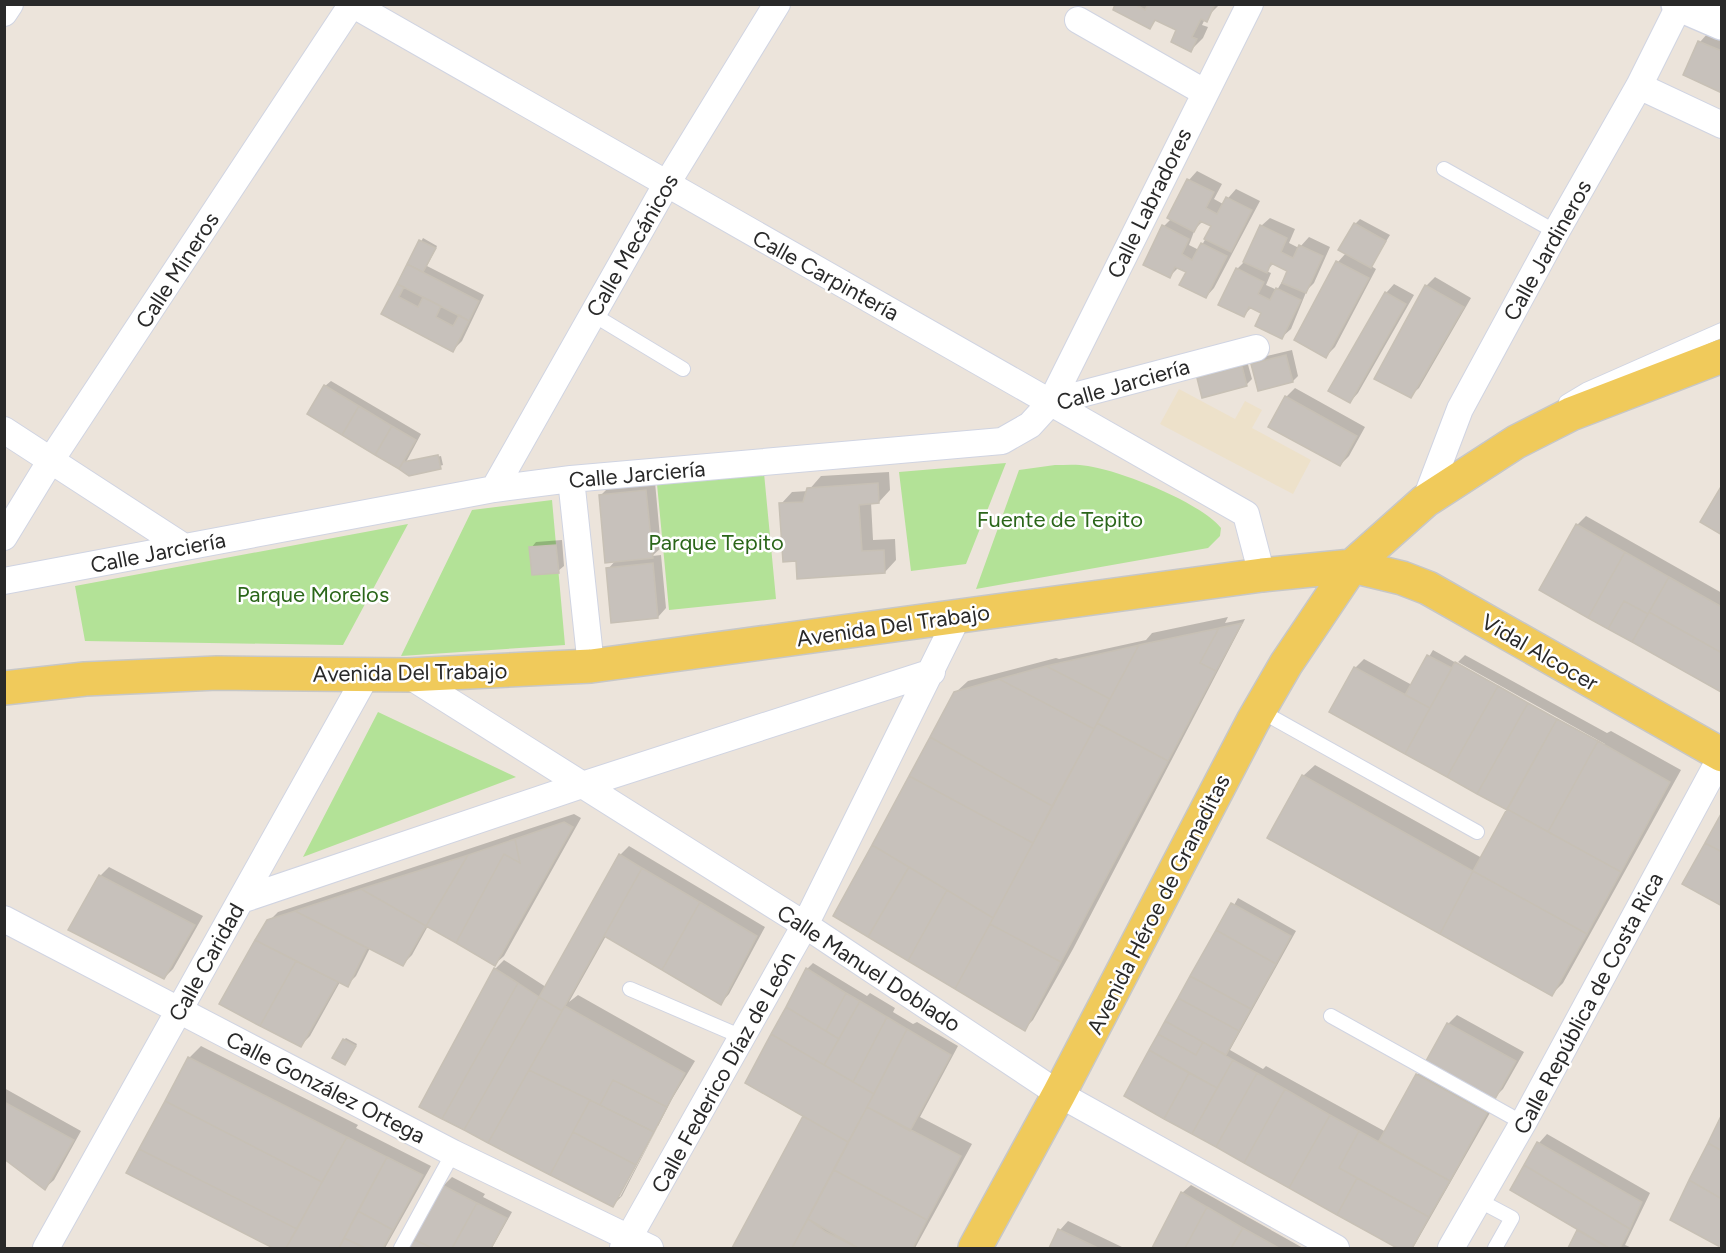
<svg xmlns="http://www.w3.org/2000/svg" width="1726" height="1253" font-family="Figtree,sans-serif">
<rect width="100%" height="100%" fill="#ece4db"/>
<path fill="#ede1ca" d="M 1179,389 L 1235,419 L 1245,401 L 1262,410 L 1252,428 L 1311,460 L 1293,494 L 1160,424 Z"/>
<path fill="#b3e297" d="M 1006,463 L 966,564 L 911,571 L 899,472 Z
M 1055,465 C 1066,465 1077,464 1088,466 C 1121,471 1200,502 1221,528 L 1220,536 L 1208,548 L 976,589 L 1019,470 Z
M 764,473 L 776,599 L 669,610 L 657,484 Z
M 552,500 L 565,645 L 401,656 L 472,510 Z
M 408,524 L 343,645 L 85,641 L 75,586 Z
M 378,712 L 516,777 L 303,857 Z"/>
<path fill="#0003" fill-rule="evenodd" d="M 1117,4 L 1220,4 L 1205,19 L 1202,25 L 1208,27 L 1203,38 L 1191,50 L 1178,30 L 1157,19 L 1150,27 Z
M 1708,33 L 1722,39 L 1722,91 L 1685,75 L 1700,42 Z
M 1197,171 L 1222,184 L 1214,199 L 1223,204 L 1236,189 L 1260,201 L 1214,288 L 1206,297 L 1188,272 L 1179,267 L 1170,276 L 1164,226 L 1171,219 L 1189,180 ZM 1203,221 L 1213,226 L 1199,250 L 1189,245 L 1195,229 Z
M 1270,218 L 1295,229 L 1289,243 L 1299,248 L 1309,237 L 1330,247 L 1314,283 L 1307,290 L 1291,329 L 1282,337 L 1263,313 L 1252,307 L 1244,315 L 1237,269 L 1244,262 L 1261,226 ZM 1274,263 L 1289,270 L 1277,290 L 1266,285 L 1271,273 L 1266,271 Z
M 1360,219 L 1390,235 L 1371,266 L 1376,269 L 1335,347 L 1326,356 L 1338,262 L 1346,253 L 1355,224 Z
M 423,238 L 437,246 L 427,266 L 484,295 L 462,341 L 453,350 L 383,314 Z
M 1435,277 L 1471,298 L 1419,388 L 1410,396 L 1376,378 L 1426,286 Z
M 1394,284 L 1414,295 L 1358,393 L 1350,402 L 1386,293 Z
M 1292,350 L 1298,376 L 1293,381 L 1252,364 L 1258,358 Z
M 1247,361 L 1252,379 L 1246,385 L 1198,378 L 1204,372 Z
M 331,381 L 421,434 L 405,464 L 441,456 L 443,465 L 409,475 L 325,386 Z
M 1295,388 L 1365,427 L 1349,456 L 1340,465 L 1286,397 Z
M 889,472 L 890,490 L 879,502 L 871,502 L 873,540 L 895,539 L 896,560 L 885,572 L 797,559 L 781,504 L 792,492 L 808,491 L 821,476 Z
M 655,482 L 661,548 L 652,556 L 661,555 L 666,608 L 658,617 L 608,569 L 616,560 L 600,496 L 609,487 Z
M 1586,516 L 1722,593 L 1721,690 L 1577,525 Z
M 562,540 L 564,566 L 558,571 L 531,548 L 536,542 Z
M 1228,617 L 1225,623 L 1245,619 L 1073,949 L 1033,1020 L 1024,1029 L 835,916 L 955,693 L 968,681 L 1056,658 L 1059,659 L 1146,640 L 1152,633 Z
M 1433,650 L 1604,746 L 1605,744 L 1458,662 L 1465,655 L 1607,733 L 1611,731 L 1681,770 L 1563,983 L 1552,994 L 1303,776 L 1315,765 L 1482,858 L 1509,809 L 1355,668 L 1364,659 L 1412,685 Z
M 574,814 L 581,818 L 504,956 L 495,964 L 428,926 L 412,955 L 403,964 L 370,948 L 356,976 L 347,985 L 340,982 L 310,1036 L 301,1045 L 221,1004 L 269,921 L 278,912 Z
M 629,846 L 765,927 L 729,994 L 721,1003 L 606,936 L 569,1002 L 578,995 L 695,1061 L 672,1099 L 622,1196 L 613,1205 L 421,1106 L 495,969 L 504,960 L 546,987 L 620,855 ZM 656,1124 L 658,1126 L 620,1197 L 617,1197 Z
M 109,867 L 203,916 L 173,969 L 164,978 L 100,876 Z
M 1238,898 L 1296,931 L 1230,1050 L 1263,1069 L 1266,1066 L 1386,1132 L 1417,1075 L 1426,1066 L 1495,1104 L 1413,1248 L 1400,1248 L 1126,1096 Z
M 813,963 L 867,996 L 870,993 L 895,1008 L 893,1012 L 913,1024 L 917,1022 L 958,1046 L 920,1117 L 972,1144 L 915,1248 L 734,1248 L 805,1116 L 747,1082 L 807,969 Z
M 1457,1015 L 1524,1052 L 1503,1089 L 1495,1097 L 1428,1060 L 1448,1024 Z
M 346,1038 L 357,1044 L 347,1061 L 344,1040 Z
M 201,1046 L 358,1125 L 356,1128 L 431,1166 L 385,1248 L 276,1248 L 128,1172 L 189,1058 Z
M 4,1088 L 81,1131 L 54,1180 L 45,1188 L 4,1157 Z
M 1547,1134 L 1650,1193 L 1625,1245 L 1632,1248 L 1570,1248 L 1579,1229 L 1512,1189 L 1539,1143 Z
M 452,1177 L 485,1194 L 483,1197 L 512,1212 L 492,1248 L 409,1248 L 443,1186 Z
M 1191,1185 L 1303,1248 L 1154,1248 L 1182,1193 Z
M 1068,1221 L 1124,1248 L 1050,1248 L 1060,1230 Z"/>
<path fill="#c7c1bb" stroke="#c7c0b5" stroke-width="1.5" d="M 1115,4 L 1135,4 L 1145,10 L 1148,4 L 1215,4 L 1207,22 L 1201,19 L 1192,37 L 1197,39 L 1191,52 L 1171,42 L 1176,30 L 1155,20 L 1150,29 L 1113,10 Z
M 1698,41 L 1722,51 L 1722,93 L 1683,75 Z
M 1187,179 L 1214,192 L 1206,208 L 1217,214 L 1226,197 L 1252,210 L 1231,252 L 1204,239 L 1211,226 L 1200,221 L 1194,232 L 1167,218 Z
M 1354,223 L 1386,241 L 1371,268 L 1338,250 Z
M 1162,225 L 1189,239 L 1182,254 L 1192,260 L 1201,243 L 1227,256 L 1206,298 L 1179,285 L 1186,272 L 1175,267 L 1170,278 L 1143,265 Z
M 1260,225 L 1287,238 L 1281,252 L 1293,258 L 1299,245 L 1323,256 L 1306,293 L 1282,283 L 1287,271 L 1271,263 L 1267,273 L 1243,262 Z
M 419,240 L 436,248 L 423,272 L 407,264 Z
M 1336,261 L 1369,278 L 1326,358 L 1294,340 Z
M 407,264 L 479,301 L 469,321 L 397,284 Z
M 1236,268 L 1264,282 L 1258,294 L 1270,300 L 1276,288 L 1301,300 L 1282,339 L 1255,326 L 1261,313 L 1249,307 L 1244,317 L 1218,305 Z
M 397,284 L 404,287 L 399,297 L 418,307 L 423,297 L 441,306 L 436,317 L 453,326 L 459,315 L 469,321 L 453,352 L 381,314 Z
M 1425,285 L 1464,307 L 1411,398 L 1374,379 Z
M 1385,292 L 1406,304 L 1350,403 L 1328,391 Z
M 1286,355 L 1293,382 L 1258,391 L 1251,364 Z
M 1242,366 L 1247,386 L 1202,398 L 1197,378 Z
M 324,385 L 359,406 L 342,435 L 307,414 Z
M 1285,396 L 1357,436 L 1340,466 L 1268,427 Z
M 359,406 L 392,426 L 375,455 L 342,435 Z
M 392,426 L 416,440 L 399,469 L 375,455 Z
M 438,455 L 441,469 L 409,476 L 399,469 L 403,462 Z
M 878,483 L 879,503 L 859,505 L 862,551 L 884,550 L 885,573 L 797,579 L 796,561 L 783,562 L 779,503 L 803,502 L 807,488 Z
M 1722,485 L 1722,535 L 1700,522 Z
M 646,490 L 653,558 L 605,563 L 599,495 Z
M 1576,524 L 1625,552 L 1588,618 L 1539,590 Z
M 556,545 L 559,573 L 532,575 L 529,547 Z
M 1625,552 L 1669,577 L 1648,614 L 1624,601 L 1608,629 L 1588,618 Z
M 653,563 L 658,618 L 611,623 L 606,568 Z
M 1669,577 L 1722,607 L 1722,653 L 1649,612 Z
M 1624,601 L 1648,614 L 1632,642 L 1608,629 Z
M 1649,612 L 1722,653 L 1721,692 L 1632,642 Z
M 1242,623 L 1216,671 L 1200,663 L 1219,628 Z
M 1219,628 L 1200,663 L 1216,671 L 1168,761 L 1097,723 L 1139,645 Z
M 1139,645 L 1110,699 L 1046,666 Z
M 1427,655 L 1452,668 L 1430,708 L 1405,695 Z
M 1455,662 L 1498,686 L 1447,777 L 1405,754 Z
M 1046,666 L 1110,699 L 1094,729 L 999,679 Z
M 1354,667 L 1430,708 L 1405,754 L 1329,712 Z
M 999,679 L 1094,729 L 1052,806 L 930,737 L 954,692 Z
M 1498,686 L 1528,703 L 1477,794 L 1447,777 Z
M 1528,703 L 1557,719 L 1507,810 L 1477,794 Z
M 1557,719 L 1598,741 L 1548,832 L 1507,809 Z
M 1097,723 L 1168,761 L 1061,962 L 990,924 Z
M 930,737 L 1052,806 L 1033,843 L 909,776 Z
M 1598,741 L 1670,782 L 1621,872 L 1548,832 Z
M 1302,775 L 1473,871 L 1440,934 L 1267,838 Z
M 909,776 L 1033,843 L 993,918 L 872,845 Z
M 1507,809 L 1621,872 L 1587,934 L 1473,871 Z
M 1721,814 L 1722,814 L 1722,852 L 1705,843 Z
M 564,822 L 573,827 L 495,966 L 456,943 L 504,854 L 520,863 L 515,839 Z
M 515,839 L 520,863 L 504,854 L 456,943 L 426,926 L 468,855 Z
M 1705,843 L 1722,852 L 1722,906 L 1682,884 Z
M 872,845 L 909,867 L 868,937 L 833,916 Z
M 619,854 L 642,868 L 562,1011 L 539,997 Z
M 468,855 L 426,926 L 361,889 Z
M 909,867 L 947,890 L 908,961 L 868,937 Z
M 642,868 L 700,902 L 662,970 L 604,936 Z
M 1473,871 L 1587,934 L 1552,996 L 1440,934 Z
M 99,875 L 195,925 L 164,979 L 68,930 Z
M 361,889 L 426,926 L 403,966 L 295,911 Z
M 947,890 L 993,918 L 955,989 L 908,961 Z
M 700,902 L 757,936 L 721,1005 L 662,970 Z
M 1231,903 L 1291,936 L 1276,964 L 1216,930 Z
M 295,911 L 367,948 L 348,987 L 255,940 L 267,920 Z
M 990,924 L 1061,962 L 1025,1031 L 955,989 Z
M 1216,930 L 1276,964 L 1251,1009 L 1190,976 Z
M 255,940 L 296,961 L 260,1026 L 219,1004 Z
M 296,961 L 338,982 L 301,1047 L 260,1026 Z
M 494,968 L 518,983 L 442,1119 L 419,1107 Z
M 806,968 L 846,993 L 826,1031 L 786,1007 Z
M 1190,976 L 1251,1009 L 1239,1031 L 1178,998 Z
M 518,983 L 539,997 L 464,1130 L 442,1119 Z
M 846,993 L 860,1001 L 839,1039 L 826,1031 Z
M 539,997 L 562,1011 L 488,1143 L 464,1130 Z
M 1178,998 L 1239,1031 L 1226,1055 L 1165,1021 Z
M 860,1001 L 887,1017 L 853,1082 L 824,1065 Z
M 565,1006 L 685,1073 L 667,1107 L 613,1080 L 600,1105 L 529,1070 Z
M 786,1007 L 839,1039 L 824,1065 L 771,1034 Z
M 887,1017 L 907,1029 L 874,1094 L 853,1082 Z
M 1165,1021 L 1203,1042 L 1196,1055 L 1158,1034 Z
M 1447,1023 L 1516,1061 L 1495,1099 L 1426,1061 Z
M 907,1029 L 951,1055 L 910,1131 L 867,1107 Z
M 771,1034 L 874,1094 L 848,1142 L 745,1083 Z
M 1158,1034 L 1196,1055 L 1203,1042 L 1233,1060 L 1217,1088 L 1149,1050 Z
M 343,1039 L 356,1046 L 345,1065 L 332,1058 Z
M 1149,1050 L 1189,1073 L 1164,1119 L 1124,1096 Z
M 188,1057 L 347,1137 L 322,1182 L 165,1101 Z
M 1233,1060 L 1257,1073 L 1216,1147 L 1192,1134 Z
M 529,1070 L 590,1100 L 550,1175 L 488,1143 Z
M 1189,1073 L 1217,1088 L 1192,1134 L 1164,1119 Z
M 1257,1073 L 1285,1089 L 1244,1163 L 1216,1147 Z
M 1416,1074 L 1487,1113 L 1450,1181 L 1379,1141 Z
M 613,1080 L 667,1107 L 654,1132 L 600,1105 Z
M 1285,1089 L 1330,1115 L 1289,1188 L 1244,1163 Z
M 590,1100 L 654,1132 L 636,1165 L 573,1132 Z
M 165,1101 L 322,1182 L 297,1229 L 139,1149 Z
M 4,1102 L 74,1140 L 45,1190 L 4,1159 Z
M 867,1107 L 961,1156 L 927,1220 L 834,1170 Z
M 1722,1114 L 1722,1151 L 1708,1143 Z
M 1330,1115 L 1359,1131 L 1339,1168 L 1357,1178 L 1337,1215 L 1289,1188 Z
M 803,1116 L 848,1142 L 792,1248 L 732,1248 Z
M 1359,1131 L 1450,1181 L 1429,1217 L 1339,1168 Z
M 573,1132 L 636,1165 L 613,1207 L 550,1175 Z
M 347,1137 L 387,1157 L 339,1248 L 286,1248 Z
M 1537,1142 L 1642,1202 L 1630,1229 L 1524,1165 Z
M 1708,1143 L 1722,1151 L 1722,1199 L 1689,1180 Z
M 139,1149 L 297,1229 L 286,1248 L 273,1248 L 126,1173 Z
M 387,1157 L 423,1175 L 393,1230 L 358,1211 Z
M 1524,1165 L 1630,1229 L 1620,1248 L 1609,1248 L 1510,1190 Z
M 834,1170 L 927,1220 L 913,1248 L 858,1248 L 808,1219 Z
M 1357,1178 L 1429,1217 L 1412,1248 L 1397,1248 L 1337,1215 Z
M 1689,1180 L 1722,1199 L 1722,1248 L 1670,1220 Z
M 442,1185 L 477,1203 L 452,1248 L 432,1248 L 413,1239 Z
M 1181,1192 L 1207,1207 L 1185,1248 L 1152,1248 Z
M 477,1203 L 507,1218 L 491,1248 L 456,1248 L 453,1247 Z
M 1207,1207 L 1243,1228 L 1231,1248 L 1185,1248 Z
M 358,1211 L 393,1230 L 383,1248 L 365,1248 L 344,1238 Z
M 808,1219 L 826,1232 L 858,1248 L 792,1248 Z
M 1243,1228 L 1279,1248 L 1231,1248 Z
M 1058,1229 L 1098,1248 L 1049,1248 Z
M 1577,1230 L 1609,1248 L 1568,1248 Z
M 344,1238 L 365,1248 L 339,1248 Z
M 413,1239 L 432,1248 L 407,1248 Z"/>
<g fill="none" stroke-linecap="round" stroke-linejoin="round">
<defs>
<path id="lane" d="M 1444,169 L 1556,232
M 592,314 L 683,369
M 1566,402 L 1586,390 L 1722,330
M 1259,710 L 1477,832
M 630,989 L 742,1037
M 1331,1016 L 1523,1123
M 1480,1201 L 1512,1218 L 1495,1248
M 401,1248 L 453,1153"/>
<path id="street" d="M 352,4 L 1246,514 L 1262,575
M 4,13 L 10,4
M 1078,20 L 1204,92
M 1639,86 L 1722,125
M 1051,402 L 1250,4
M 4,430 L 184,547
M 571,479 L 591,666
M 494,489 L 666,185 L 777,4
M 1425,501 L 1460,409 L 1556,232 L 1639,86 L 1680,4
M 4,537 L 51,460 L 352,4
M 4,581 L 494,489 L 571,479 L 1002,441 L 1030,425 L 1051,402 L 1256,348
M 408,675 L 805,925 L 1059,1094 L 1336,1248
M 241,900 L 582,785 L 932,672
M 4,919 L 453,1153 L 650,1248
M 46,1248 L 366,676
M 623,1248 L 805,925 L 958,616
M 1451,1248 L 1523,1123 L 1722,755"/>
<path id="secondary" d="M 1678,4 L 1722,23"/>
<path id="primary" d="M 4,688 L 85,679 L 217,673 L 408,675 L 591,666 L 1262,575 L 1352,566 L 1402,578 L 1428,588 L 1722,755
M 975,1248 L 1059,1094 L 1253,721 L 1286,664 L 1352,566 L 1425,501 L 1516,442 L 1571,414 L 1722,356"/>
</defs>
<use href="#lane" stroke="#d0d4e2" stroke-width="16"/>
<use href="#street" stroke="#d0d4e2" stroke-width="28"/>
<use href="#secondary" stroke="#d0d4e2" stroke-width="36"/>
<use href="#primary" stroke="#c7c7c7" stroke-width="36"/>
<use href="#lane" stroke="#fff" stroke-width="14"/>
<use href="#street" stroke="#fff" stroke-width="26"/>
<use href="#secondary" stroke="#fff" stroke-width="33"/>
<use href="#primary" stroke="#f0ca5b" stroke-width="33"/>
</g>
<g text-anchor="middle" stroke-width="5" stroke-linejoin="round" paint-order="stroke">
<g font-size="22" fill="#292929" stroke="#fff">
<text transform="translate(1149 203) rotate(-64)" y="8">Calle Labradores</text>
<text transform="translate(632 245) rotate(-60)" y="8">Calle Mecánicos</text>
<text transform="translate(1547 250) rotate(-61)" y="8">Calle Jardineros</text>
<text transform="translate(177 270) rotate(-57)" y="8">Calle Mineros</text>
<text transform="translate(826 275) rotate(29)" y="8">Calle Carpintería</text>
<text transform="translate(1123 384) rotate(-16)" y="8">Calle Jarciería</text>
<text transform="translate(637 474) rotate(-5)" y="8">Calle Jarciería</text>
<text transform="translate(158 552) rotate(-11)" y="8">Calle Jarciería</text>
<text transform="translate(893 625) rotate(-8)" y="8">Avenida Del Trabajo</text>
<text transform="translate(1540 652) rotate(30)" y="8">Vidal Alcocer</text>
<text transform="translate(410 672) rotate(-1)" y="8">Avenida Del Trabajo</text>
<text transform="translate(1158 904) rotate(-63)" y="8">Avenida Héroe de Granaditas</text>
<text transform="translate(206 962) rotate(-61)" y="8">Calle Caridad</text>
<text transform="translate(869 968) rotate(33)" y="8">Calle Manuel Doblado</text>
<text transform="translate(1588 1003) rotate(-62)" y="8">Calle República de Costa Rica</text>
<text transform="translate(723 1072) rotate(-61)" y="8">Calle Federico Díaz de León</text>
<text transform="translate(326 1087) rotate(27)" y="8">Calle González Ortega</text>
</g>
<g font-size="22" fill="#2b661a" stroke="#fff">
<text x="1060" y="527">Fuente de Tepito</text>
<text x="716" y="550">Parque Tepito</text>
<text x="313" y="602">Parque Morelos</text>
</g>
</g>
<rect width="1726" height="1253" fill="none" stroke="#292929" stroke-width="12"/>
</svg>
